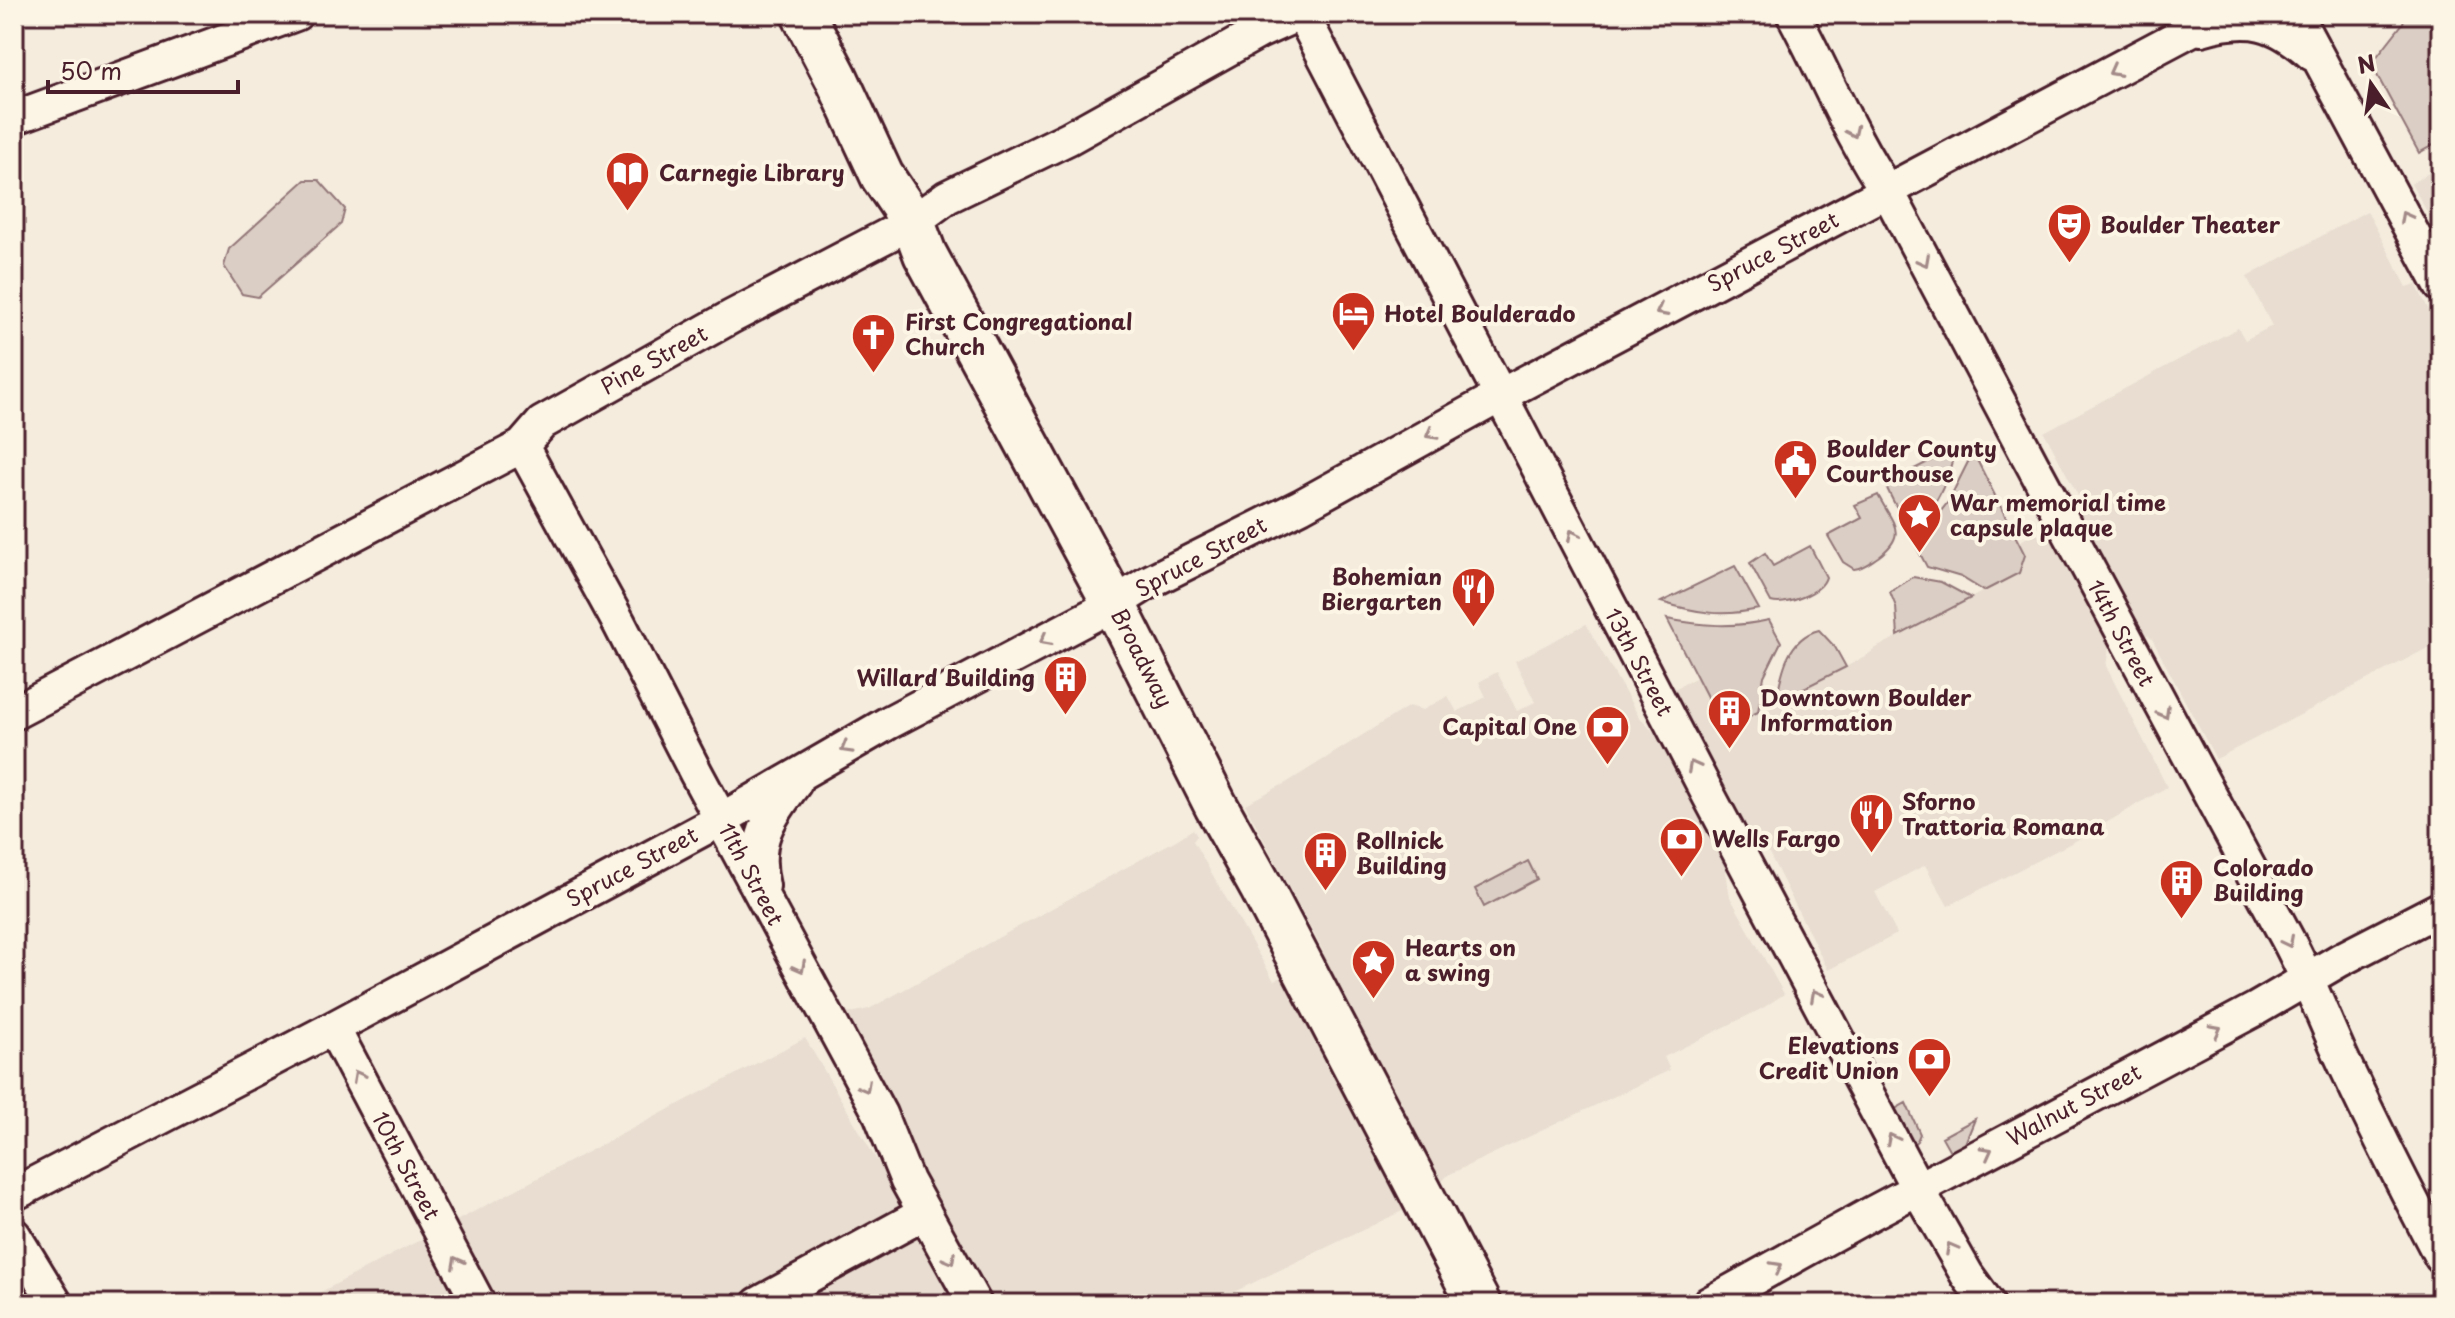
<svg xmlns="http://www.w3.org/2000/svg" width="2455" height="1318" font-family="'Playpen Sans',sans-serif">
<rect width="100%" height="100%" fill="#f5ecde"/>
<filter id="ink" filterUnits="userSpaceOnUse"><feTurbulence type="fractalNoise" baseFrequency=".0125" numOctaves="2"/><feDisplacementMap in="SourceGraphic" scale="16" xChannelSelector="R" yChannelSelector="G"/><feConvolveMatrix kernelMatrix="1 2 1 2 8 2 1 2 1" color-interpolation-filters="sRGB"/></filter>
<g filter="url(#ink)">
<path fill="#e8ddd0" d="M 2441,166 L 2441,237 L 2411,183 Z
M 2367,211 L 2407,287 L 2416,284 L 2441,335 L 2441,570 L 2427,577 L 2441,602 L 2441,628 L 2436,631 L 2441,641 L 2216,759 L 2152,639 L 2148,635 L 2133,631 L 2067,508 L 2081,501 L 2044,432 L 2238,328 L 2245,340 L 2272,326 L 2247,277 Z
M 2034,533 L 2059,546 L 2110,641 L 2106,666 L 2167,787 L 2077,840 L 1948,906 L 1925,865 L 1875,892 L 1897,934 L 1828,970 L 1769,853 L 1745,840 L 1665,694 L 1697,677 L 1719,720 L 1738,722 L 1865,657 L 1876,648 L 2018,573 L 2025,555 L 2019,542 Z
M 1586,624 L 1639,717 L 1661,740 L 1671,754 L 1694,804 L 1723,853 L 1730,897 L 1784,994 L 1763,1008 L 1664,1057 L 1670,1070 L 1448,1175 L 1425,1200 L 1209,1304 L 1010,1304 L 1008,1301 L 982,1291 L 959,1240 L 828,1018 L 869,1009 L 1178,839 L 1193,829 L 1197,836 L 1193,841 L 1274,981 L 1324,953 L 1245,804 L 1286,783 L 1409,706 L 1423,710 L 1448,696 L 1457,712 L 1486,697 L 1479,682 L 1497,672 L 1517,711 L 1535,702 L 1515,661 Z
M 805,1038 L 893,1188 L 953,1304 L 298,1304 Z"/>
<path fill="#dbcec4" stroke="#927678" stroke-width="2" d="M 2405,14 L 2441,14 L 2441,141 L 2419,153 L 2371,64 L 2403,23 Z
M 305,180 L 319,180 L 345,209 L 341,224 L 258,297 L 242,294 L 224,266 L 229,249 Z
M 1955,448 C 1952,466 1934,530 1906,516 C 1896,511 1890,494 1885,484 Z
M 1973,452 L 2025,555 L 2019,573 L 1984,591 L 1961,577 L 1927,567 L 1915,544 L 1948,502 Z
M 1878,495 C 1893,524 1909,534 1878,557 C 1870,562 1864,568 1854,569 L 1843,562 L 1828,536 L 1862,518 L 1855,505 Z
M 1810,546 L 1826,577 C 1822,593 1786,606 1771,602 L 1750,563 L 1765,553 L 1773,566 Z
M 1735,566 L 1759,609 C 1722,617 1697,613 1661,602 Z
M 1913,577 L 1941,582 L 1971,598 L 1898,636 L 1896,607 L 1890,592 Z
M 1667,619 C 1702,626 1734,628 1769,620 L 1781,642 L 1764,676 L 1758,712 L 1737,722 L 1719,720 Z
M 1819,630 L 1835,647 L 1846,667 L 1776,702 C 1781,674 1787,638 1819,630 Z
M 1528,861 L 1537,879 L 1484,907 L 1475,889 Z
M 1906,1103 L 1920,1134 L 1917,1141 L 1910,1147 L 1890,1112 Z
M 1975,1119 L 1964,1146 L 1951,1153 L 1942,1137 Z"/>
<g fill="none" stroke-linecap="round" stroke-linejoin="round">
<defs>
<path id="minor" d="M 1302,14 L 1709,796 L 1918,1189 L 1967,1275 L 1988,1304
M 1793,14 C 1825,73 1850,137 1888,192 C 2020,442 2153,692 2288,940 C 2310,981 2326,1025 2346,1067 C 2376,1131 2408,1194 2441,1257
M 2295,14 L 2441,286
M 2201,29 C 2250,15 2275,21 2312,54
M 14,118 L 296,14
M 522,446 L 619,623 L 696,773 L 880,1114 L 907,1181 L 975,1304
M 14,713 L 522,446 L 542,423 L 731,317 L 913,222 L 947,197 L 1069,138 L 1259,32 L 1299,14
M 763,886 C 752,841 769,817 795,783
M 333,1028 L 479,1304
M 14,1194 L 333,1028 L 722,819 L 888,723 L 1114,604 L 1149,582 L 1301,506 L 1507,392 L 2221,14
M 14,1235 L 56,1304
M 758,1304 L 925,1213
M 1708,1304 L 1872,1213 L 2256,1009 L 2340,960 L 2441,908"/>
<path id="major" d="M 803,14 L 836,77 L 882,176 L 913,222 L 925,254 L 1114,604 L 1216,806 L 1261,887 L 1479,1304"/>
</defs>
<use href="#minor" stroke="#4a1f2b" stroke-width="38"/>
<use href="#major" stroke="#4a1f2b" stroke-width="48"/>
<use href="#minor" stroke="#fcf5e5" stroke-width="32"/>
<use href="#major" stroke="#fcf5e5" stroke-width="42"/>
</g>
<defs><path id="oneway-chevron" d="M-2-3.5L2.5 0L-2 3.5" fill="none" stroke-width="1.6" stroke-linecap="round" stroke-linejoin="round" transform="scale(2)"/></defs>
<g stroke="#a38a88">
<use href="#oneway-chevron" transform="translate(2114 71) rotate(152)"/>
<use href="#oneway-chevron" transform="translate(1853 132) rotate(65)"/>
<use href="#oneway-chevron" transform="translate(2405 217) rotate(-118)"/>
<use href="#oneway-chevron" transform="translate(1924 261) rotate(62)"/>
<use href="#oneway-chevron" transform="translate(1661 311) rotate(152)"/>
<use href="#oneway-chevron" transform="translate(1431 434) rotate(151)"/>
<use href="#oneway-chevron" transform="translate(1573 535) rotate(-117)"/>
<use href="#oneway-chevron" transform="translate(1045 640) rotate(152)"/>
<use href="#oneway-chevron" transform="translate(2164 713) rotate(61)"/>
<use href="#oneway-chevron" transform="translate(846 748) rotate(150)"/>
<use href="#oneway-chevron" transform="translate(1693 766) rotate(-118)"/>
<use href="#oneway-chevron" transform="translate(2288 942) rotate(63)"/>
<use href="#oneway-chevron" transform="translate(800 967) rotate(62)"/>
<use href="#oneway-chevron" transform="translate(1816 995) rotate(-118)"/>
<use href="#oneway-chevron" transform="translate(2216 1030) rotate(-28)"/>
<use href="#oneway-chevron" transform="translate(358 1076) rotate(-118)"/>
<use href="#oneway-chevron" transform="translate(865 1087) rotate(62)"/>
<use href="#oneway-chevron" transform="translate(1892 1139) rotate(-117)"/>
<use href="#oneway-chevron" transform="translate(1987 1152) rotate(-28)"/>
<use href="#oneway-chevron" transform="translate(1951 1248) rotate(-119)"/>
<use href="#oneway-chevron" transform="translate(950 1259) rotate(61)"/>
<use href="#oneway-chevron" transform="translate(457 1262) rotate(-118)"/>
<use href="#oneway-chevron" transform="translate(1777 1267) rotate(-29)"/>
</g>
</g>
<defs>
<symbol id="library-pin" viewBox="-11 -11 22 30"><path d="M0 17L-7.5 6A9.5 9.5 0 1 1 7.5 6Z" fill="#c8321e" stroke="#fcf5e5"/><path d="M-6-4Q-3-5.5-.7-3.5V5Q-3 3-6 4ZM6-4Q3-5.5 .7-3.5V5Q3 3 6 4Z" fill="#fff"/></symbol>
<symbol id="theatre-pin" viewBox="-11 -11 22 30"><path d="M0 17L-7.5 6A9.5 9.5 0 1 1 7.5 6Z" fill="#c8321e" stroke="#fcf5e5"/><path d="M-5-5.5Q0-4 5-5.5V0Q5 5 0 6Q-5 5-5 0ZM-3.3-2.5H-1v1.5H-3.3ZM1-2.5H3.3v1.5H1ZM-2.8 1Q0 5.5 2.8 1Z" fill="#fff"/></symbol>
<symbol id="hotel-pin" viewBox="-11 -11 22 30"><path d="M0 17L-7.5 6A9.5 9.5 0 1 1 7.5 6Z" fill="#c8321e" stroke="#fcf5e5"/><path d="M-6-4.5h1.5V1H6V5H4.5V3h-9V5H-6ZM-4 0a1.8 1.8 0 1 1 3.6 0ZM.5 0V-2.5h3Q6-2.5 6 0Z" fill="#fff"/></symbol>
<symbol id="church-pin" viewBox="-11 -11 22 30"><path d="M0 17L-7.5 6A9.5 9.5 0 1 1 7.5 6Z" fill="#c8321e" stroke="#fcf5e5"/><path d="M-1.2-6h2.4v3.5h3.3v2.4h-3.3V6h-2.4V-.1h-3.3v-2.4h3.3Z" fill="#fff"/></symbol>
<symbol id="civic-pin" viewBox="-11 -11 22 30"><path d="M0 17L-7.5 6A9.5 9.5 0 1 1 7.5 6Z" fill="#c8321e" stroke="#fcf5e5"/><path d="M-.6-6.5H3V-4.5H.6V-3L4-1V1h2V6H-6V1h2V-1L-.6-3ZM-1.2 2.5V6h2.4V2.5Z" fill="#fff"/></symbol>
<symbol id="sight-pin" viewBox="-11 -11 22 30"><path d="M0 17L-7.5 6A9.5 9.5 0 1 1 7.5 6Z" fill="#c8321e" stroke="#fcf5e5"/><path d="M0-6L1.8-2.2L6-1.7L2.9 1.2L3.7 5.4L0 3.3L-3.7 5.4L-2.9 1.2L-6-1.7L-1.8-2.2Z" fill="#fff"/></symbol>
<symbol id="restaurant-pin" viewBox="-11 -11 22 30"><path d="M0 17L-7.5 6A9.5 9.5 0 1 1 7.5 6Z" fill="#c8321e" stroke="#fcf5e5"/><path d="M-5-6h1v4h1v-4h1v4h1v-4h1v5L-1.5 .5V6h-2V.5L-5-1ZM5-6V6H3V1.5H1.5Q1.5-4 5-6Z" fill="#fff"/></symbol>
<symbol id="building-pin" viewBox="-11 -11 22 30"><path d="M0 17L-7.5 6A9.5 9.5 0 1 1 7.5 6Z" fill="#c8321e" stroke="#fcf5e5"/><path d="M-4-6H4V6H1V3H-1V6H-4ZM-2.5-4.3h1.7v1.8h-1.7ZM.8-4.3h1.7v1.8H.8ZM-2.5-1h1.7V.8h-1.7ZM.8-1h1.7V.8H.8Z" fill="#fff"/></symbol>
<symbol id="bank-pin" viewBox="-11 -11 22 30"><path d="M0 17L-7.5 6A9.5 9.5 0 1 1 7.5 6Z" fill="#c8321e" stroke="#fcf5e5"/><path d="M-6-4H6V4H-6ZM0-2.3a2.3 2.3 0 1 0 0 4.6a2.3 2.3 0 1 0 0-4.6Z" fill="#fff"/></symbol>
</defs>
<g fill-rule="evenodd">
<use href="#library-pin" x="602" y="148" width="51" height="69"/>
<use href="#theatre-pin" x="2044" y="200" width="51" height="69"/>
<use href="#hotel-pin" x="1328" y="288" width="51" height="69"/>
<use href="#church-pin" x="848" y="310" width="51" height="69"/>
<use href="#civic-pin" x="1770" y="436" width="51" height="69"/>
<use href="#sight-pin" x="1894" y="490" width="51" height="69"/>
<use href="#restaurant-pin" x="1448" y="564" width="51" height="69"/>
<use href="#building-pin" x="1040" y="652" width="51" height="69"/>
<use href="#building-pin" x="1704" y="686" width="51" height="69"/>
<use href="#bank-pin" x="1582" y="702" width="51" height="69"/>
<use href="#restaurant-pin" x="1846" y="790" width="51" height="69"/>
<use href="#bank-pin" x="1656" y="814" width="51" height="69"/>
<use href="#building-pin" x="1300" y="828" width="51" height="69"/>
<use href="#building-pin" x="2156" y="856" width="51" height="69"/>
<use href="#sight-pin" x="1348" y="936" width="51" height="69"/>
<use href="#bank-pin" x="1904" y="1034" width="51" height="69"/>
</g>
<g text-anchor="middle" stroke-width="8" stroke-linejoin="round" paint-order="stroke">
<g font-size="22" font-weight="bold" fill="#4a1f2b" stroke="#fcf5e5" text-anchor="start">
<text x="659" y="181">Carnegie Library</text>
<text x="2100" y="233">Boulder Theater</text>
<text x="1384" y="322">Hotel Boulderado</text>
<text x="905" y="330">First Congregational<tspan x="905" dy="25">Church</tspan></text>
<text x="1826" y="457">Boulder County<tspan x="1826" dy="25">Courthouse</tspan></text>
<text x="1950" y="511">War memorial time<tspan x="1950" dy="25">capsule plaque</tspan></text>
<text x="1442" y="585" text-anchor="end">Bohemian<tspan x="1442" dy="25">Biergarten</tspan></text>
<text x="1035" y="686" text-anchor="end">Willard Building</text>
<text x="1760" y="706">Downtown Boulder<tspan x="1760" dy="25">Information</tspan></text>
<text x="1577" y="735" text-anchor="end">Capital One</text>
<text x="1902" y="810">Sforno<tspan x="1902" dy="25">Trattoria Romana</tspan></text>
<text x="1712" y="847">Wells Fargo</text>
<text x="1356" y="849">Rollnick<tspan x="1356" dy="25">Building</tspan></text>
<text x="2213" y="876">Colorado<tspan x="2213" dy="25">Building</tspan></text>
<text x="1405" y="956">Hearts on<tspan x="1405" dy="25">a swing</tspan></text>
<text x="1899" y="1054" text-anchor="end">Elevations<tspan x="1899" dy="25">Credit Union</tspan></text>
</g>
<g font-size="22" fill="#4a1f2b" stroke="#fcf5e5">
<text transform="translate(1773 252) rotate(-28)" y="8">Spruce Street</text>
<text transform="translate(654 360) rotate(-29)" y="8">Pine Street</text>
<text transform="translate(1201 557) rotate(-28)" y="8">Spruce Street</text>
<text transform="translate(2121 633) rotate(62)" y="8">14th Street</text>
<text transform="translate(1142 658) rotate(63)" y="8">Broadway</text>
<text transform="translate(1639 662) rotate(62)" y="8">13th Street</text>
<text transform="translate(632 867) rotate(-28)" y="8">Spruce Street</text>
<text transform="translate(751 874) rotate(62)" y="8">11th Street</text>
<text transform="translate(2074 1105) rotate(-28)" y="8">Walnut Street</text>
<text transform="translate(406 1166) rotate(62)" y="8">10th Street</text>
</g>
</g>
<rect width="2455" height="1318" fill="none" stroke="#fcf5e5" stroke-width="48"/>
<rect x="24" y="24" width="2407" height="1270" fill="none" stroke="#4a1f2b" stroke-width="3" filter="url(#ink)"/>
<g transform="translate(2371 84) rotate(347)" stroke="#fcf5e5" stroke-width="6" paint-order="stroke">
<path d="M0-6L14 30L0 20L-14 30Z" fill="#4a1f2b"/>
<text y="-12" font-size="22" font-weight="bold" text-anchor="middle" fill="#4a1f2b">N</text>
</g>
<path d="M48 80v12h190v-12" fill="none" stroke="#4a1f2b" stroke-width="4"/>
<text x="60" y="80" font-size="24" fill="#4a1f2b" stroke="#fcf5e5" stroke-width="6" paint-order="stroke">50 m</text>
</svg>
